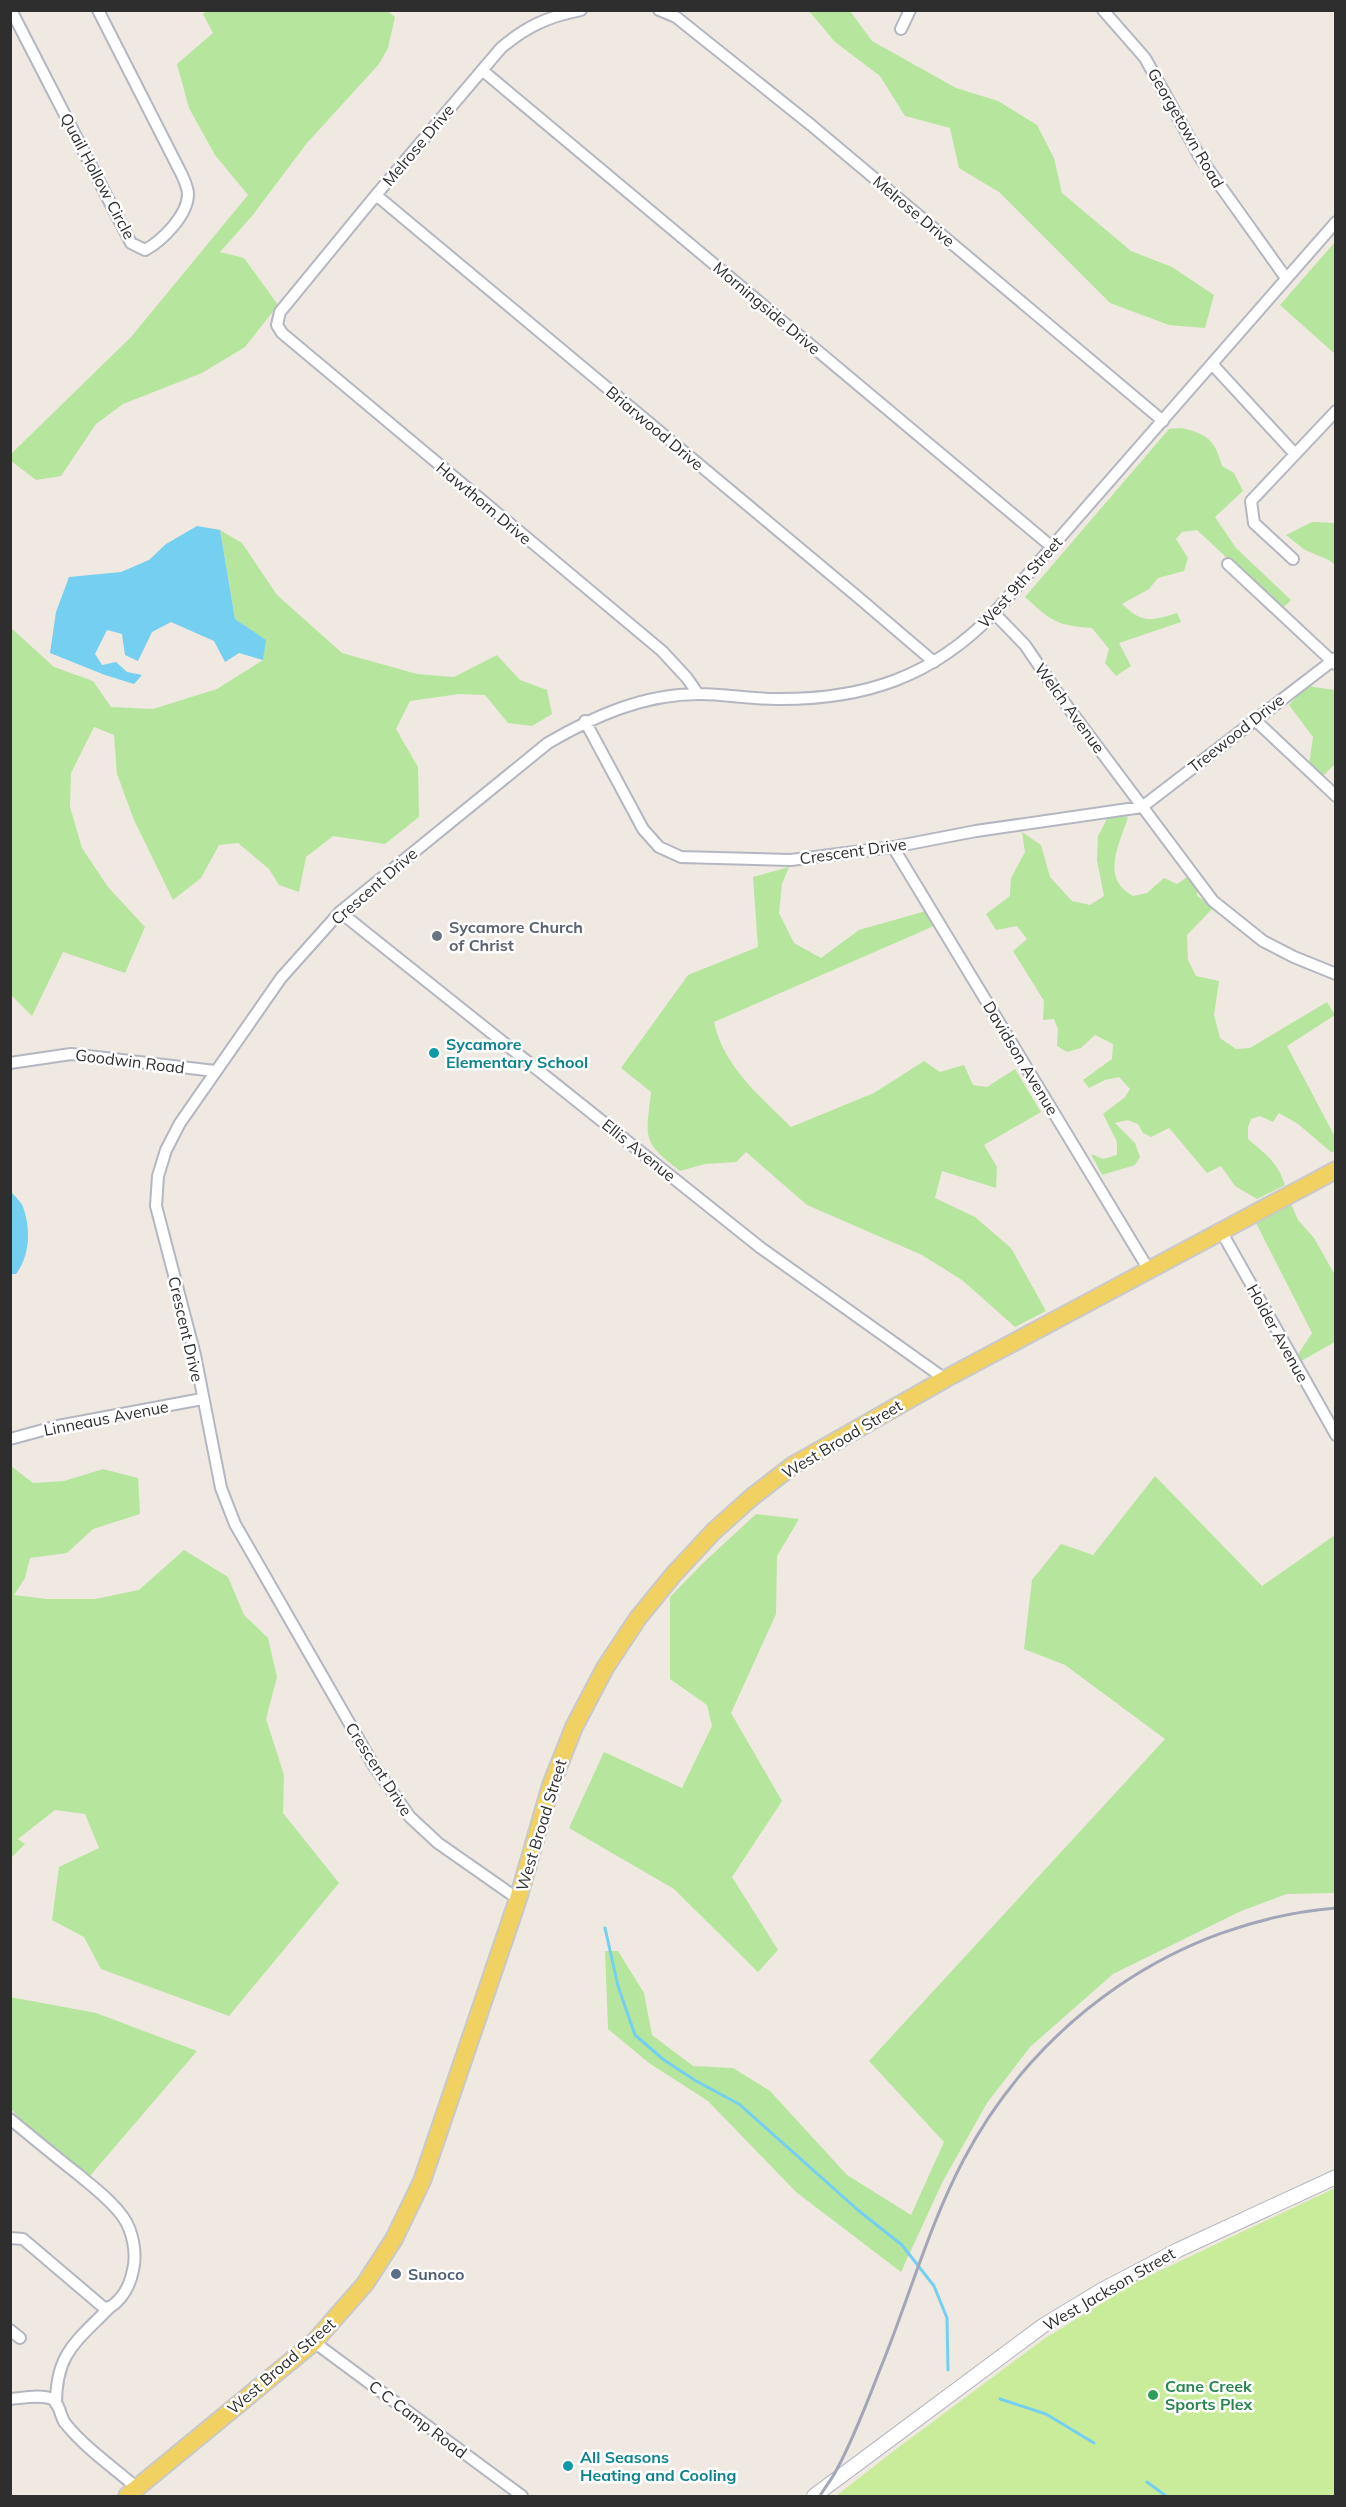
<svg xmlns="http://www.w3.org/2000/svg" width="1346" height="2507" font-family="Mulish,sans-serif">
<rect width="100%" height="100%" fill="#efe9e1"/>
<path fill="#b6e59e" d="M 208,10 L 386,10 L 395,17 L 388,48 L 379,64 L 307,143 L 252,216 L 220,252 L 244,258 L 278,305 L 245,347 L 202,373 L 123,404 L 96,424 L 61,476 L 36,480 L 11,461 L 11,454 L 131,337 L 248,195 L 215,155 L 189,108 L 177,64 L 213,33 L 203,14 Z
M 809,11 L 850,11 L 872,41 L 956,88 L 998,101 L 1037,125 L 1054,158 L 1062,193 L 1131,251 L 1172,267 L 1214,295 L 1205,328 L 1169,325 L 1110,303 L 999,192 L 959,168 L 950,128 L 905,116 L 880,76 L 835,42 Z
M 1335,242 L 1335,354 L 1280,305 Z
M 1182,428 C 1207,434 1215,440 1222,466 L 1234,473 L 1243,491 L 1215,517 L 1236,548 L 1291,600 L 1282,609 L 1197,530 L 1182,532 L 1176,539 L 1188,558 L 1184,571 L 1158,578 L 1149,589 L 1122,604 C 1143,624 1151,621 1177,613 L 1181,622 L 1119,643 L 1131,666 L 1116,676 L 1105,663 L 1109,649 L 1092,628 C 1057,626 1050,620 1025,597 L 1169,429 Z
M 1312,522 L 1335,523 L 1335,565 L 1329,560 L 1305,550 L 1286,535 Z
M 220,530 L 242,543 L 277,595 L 342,653 L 417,674 L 454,677 L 497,655 L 520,680 L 547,690 L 552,714 L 532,726 L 508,723 L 485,695 L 459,694 L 410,701 L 396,729 L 418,767 L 419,817 L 385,844 L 333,836 L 306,857 L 299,892 L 279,885 L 269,869 L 238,843 L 219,845 L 201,878 L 173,900 L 134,820 L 117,774 L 114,735 L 94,727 L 71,773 L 70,807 L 82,848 L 108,887 L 145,927 L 125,973 L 63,952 L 32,1016 L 11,995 L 10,627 L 54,667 L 93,681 L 111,707 L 153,709 L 217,689 L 263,660 L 265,640 L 235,619 Z
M 1307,686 L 1335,690 L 1335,764 L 1321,778 L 1309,765 L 1313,737 L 1289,705 Z
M 1109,815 L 1128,817 C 1119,846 1100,878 1133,896 L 1147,893 L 1164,878 L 1177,884 L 1189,876 L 1197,887 L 1197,896 L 1214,907 L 1187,935 L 1188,960 L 1196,976 L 1219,981 L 1214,1015 L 1220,1038 L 1236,1049 L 1250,1048 L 1327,1002 L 1335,1015 L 1287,1046 L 1335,1137 L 1335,1152 L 1331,1152 L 1298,1124 L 1279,1113 L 1273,1122 L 1260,1116 L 1251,1119 L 1248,1127 L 1248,1139 C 1266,1155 1277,1161 1285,1185 L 1257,1199 L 1235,1186 L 1221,1166 L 1207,1173 L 1169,1128 L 1151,1137 L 1143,1133 L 1138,1124 L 1127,1120 L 1115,1123 L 1135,1143 L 1140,1157 L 1135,1165 L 1102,1175 L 1091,1154 L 1103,1159 L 1117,1155 L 1117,1142 L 1103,1114 L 1125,1097 L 1130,1089 L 1119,1077 L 1105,1080 L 1089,1088 L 1083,1080 L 1112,1059 L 1113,1044 L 1095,1035 L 1081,1048 L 1067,1052 L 1057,1046 L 1058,1029 L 1054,1019 L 1043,1020 L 1044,1001 L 1013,951 L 1027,939 L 1017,926 L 996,930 L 986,914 L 1010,896 L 1011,878 L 1025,852 L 1022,832 L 1041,845 L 1050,877 L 1072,901 L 1090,905 L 1104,896 L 1097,860 L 1098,836 Z
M 789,867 L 782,884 L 779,913 L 794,943 L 821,958 L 859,930 L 926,911 L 934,926 L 714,1022 C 723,1066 761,1097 791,1127 L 874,1093 L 924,1061 L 940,1072 L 964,1065 L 973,1085 L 987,1087 L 1015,1069 L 1041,1112 L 984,1145 L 997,1167 L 996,1188 L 942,1171 L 935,1198 L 975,1217 L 1011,1248 L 1046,1311 L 1015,1327 L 962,1280 L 922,1255 L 807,1205 L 746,1152 L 736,1162 L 705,1164 L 680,1171 C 641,1141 646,1138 651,1092 L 621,1068 L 688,975 L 758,947 L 753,877 Z
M 1291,1204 L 1298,1220 L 1314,1238 L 1335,1275 L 1335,1342 L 1301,1361 L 1297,1356 L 1312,1333 L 1256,1223 Z
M 11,1466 L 33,1483 L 64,1481 L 103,1469 L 138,1478 L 140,1514 L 93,1529 L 67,1553 L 30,1558 L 25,1578 L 14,1595 L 47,1599 L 95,1599 L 139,1590 L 184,1550 L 228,1577 L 244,1615 L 268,1638 L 277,1677 L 266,1719 L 284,1775 L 283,1813 L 339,1883 L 229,2016 L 101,1969 L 84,1937 L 52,1920 L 59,1867 L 99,1848 L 85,1814 L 55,1810 L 18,1839 L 25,1844 L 11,1858 Z
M 1155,1476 L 1262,1586 L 1335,1535 L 1335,1893 L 1287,1894 L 1241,1911 L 1113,1974 L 1030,2047 L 987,2103 L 943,2181 L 901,2272 L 796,2192 L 708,2101 L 649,2063 L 608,2029 L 605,1951 L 618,1951 L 644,1993 L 652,2035 L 693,2066 L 733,2068 L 770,2091 L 847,2175 L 911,2215 L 944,2142 L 869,2061 L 1165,1739 L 1065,1665 L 1024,1649 L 1032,1580 L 1061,1544 L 1093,1555 Z
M 756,1514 L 799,1519 L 777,1556 L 776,1614 L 731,1713 L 782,1801 L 732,1877 L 778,1950 L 758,1972 L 674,1889 L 569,1828 L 604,1752 L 682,1788 L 712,1726 L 707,1705 L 670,1679 L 670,1597 L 702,1564 Z
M 10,1997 L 96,2013 L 197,2051 L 83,2184 L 11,2109 Z"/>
<path fill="#c9ec9a" d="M 1335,2188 L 1335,2496 L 836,2496 L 895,2450 L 1044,2339 L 1136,2282 Z"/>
<path fill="#75cff0" d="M 197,526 L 220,530 L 235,619 L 266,640 L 263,660 L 239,653 L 225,662 L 214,641 L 171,622 L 152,632 L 138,661 L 125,655 L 122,634 L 107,630 L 95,654 L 102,665 L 116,662 L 127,672 L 142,675 L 134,684 L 105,675 L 50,653 L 56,612 L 69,577 L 121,572 L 149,560 L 166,544 Z
M 11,1192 C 15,1197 21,1201 23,1207 C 31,1228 30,1256 16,1274 L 11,1274 Z"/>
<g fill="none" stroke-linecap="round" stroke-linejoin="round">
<path stroke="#75cff0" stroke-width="3" d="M 605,1928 L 618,1986 L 635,2035 L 664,2060 L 696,2081 L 739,2104 L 859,2211 L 902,2245 L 934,2286 L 947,2318 L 948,2370
M 1000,2399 L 1046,2414 L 1094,2443
M 1147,2482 L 1166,2496"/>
<defs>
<path id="minor" d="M 11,10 L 120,222 L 131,243 L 145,250 C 162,241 188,215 188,194 C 188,188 184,180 182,175 L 98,10
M 581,10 C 547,17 527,26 501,48 L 376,195 L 280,312 L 277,325 L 282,333 L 662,651 L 687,678 L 698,694
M 659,10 L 676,17 L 811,125 L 1163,421
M 1103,10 L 1145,58 L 1201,159 L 1286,278
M 901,29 L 910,10
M 482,70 L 1052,547
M 376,195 L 859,598 L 934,662
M 1212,364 L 1294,453
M 1293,559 L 1254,523 L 1251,501 L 1336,411
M 1228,564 L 1335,664
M 994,613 L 1025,645 L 1061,698 L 1213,901 L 1263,941 L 1294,957 L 1336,974
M 1254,719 L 1336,796
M 585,721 L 643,829 L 659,847 L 681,857 L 791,860 L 893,847 L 976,831 L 1142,807 L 1336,658
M 893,847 L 1149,1270
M 340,912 L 761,1248 L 945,1379
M 10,1063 L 71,1054 L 215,1071
M 1221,1231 L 1336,1435
M 10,1439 L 58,1426 L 202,1399
M 518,1899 L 438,1843 L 410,1817 L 374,1766 L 235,1524 L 221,1488 L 195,1355 L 156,1206 L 158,1176 L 166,1150 L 180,1123 L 281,978 L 340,912 L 548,743 C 594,716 644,694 699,694 C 725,694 750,699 776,699 C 864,700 933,677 994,613 L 1336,222
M 10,2119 C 33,2138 56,2157 79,2175 C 94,2188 111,2200 123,2217 C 133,2231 137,2254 133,2270 C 130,2286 123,2299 109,2308 L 103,2307 L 23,2239 L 10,2238
M 10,2330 L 20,2338
M 314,2342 L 522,2496
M 10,2399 C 22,2398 42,2394 52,2399 C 60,2404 60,2416 65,2423 C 85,2448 113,2467 137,2488
M 56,2404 C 56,2353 76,2342 109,2308"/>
<path id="tertiary" d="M 814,2496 L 1044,2325 L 1102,2290 L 1178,2250 L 1336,2177"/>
<path id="primary" d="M 127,2496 L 314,2342 L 365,2284 L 394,2239 L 422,2181 L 518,1899 L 551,1785 L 574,1727 L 605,1668 L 638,1618 L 674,1574 L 714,1531 L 752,1497 L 792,1466 L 945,1379 L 1336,1170"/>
</defs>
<use href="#minor" stroke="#b4b7c1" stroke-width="14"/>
<use href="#tertiary" stroke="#b4b7c1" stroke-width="16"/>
<use href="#primary" stroke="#c9c9c9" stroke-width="20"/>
<use href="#minor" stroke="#fff" stroke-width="10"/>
<use href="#tertiary" stroke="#fff" stroke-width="14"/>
<use href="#primary" stroke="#f2d163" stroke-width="16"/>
<path stroke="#a3a6b8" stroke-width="3" d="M 820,2496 C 825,2487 832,2479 837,2469 C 856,2434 870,2394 885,2357 C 911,2291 931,2221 964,2159 C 1037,2020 1178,1921 1336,1908"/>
</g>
<circle fill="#6b7280" stroke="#fff" stroke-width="2" cx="437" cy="936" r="6"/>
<g fill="#0f9aa8" stroke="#fff" stroke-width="2">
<circle cx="434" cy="1053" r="6"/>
<circle cx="568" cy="2466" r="6"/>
</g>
<circle fill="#5c6f8a" stroke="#fff" stroke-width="2" cx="396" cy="2274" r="6"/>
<circle fill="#2e9e5b" stroke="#fff" stroke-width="2" cx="1153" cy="2395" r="6"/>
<g text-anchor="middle" stroke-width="5" stroke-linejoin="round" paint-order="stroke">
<g font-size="16" fill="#2e2e2e" stroke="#fff">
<text transform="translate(1186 128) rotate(60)" y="6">Georgetown Road</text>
<text transform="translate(418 145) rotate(-50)" y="6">Melrose Drive</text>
<text transform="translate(98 176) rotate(62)" y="6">Quail Hollow Circle</text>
<text transform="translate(914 211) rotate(40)" y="6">Melrose Drive</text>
<text transform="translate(767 308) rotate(40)" y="6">Morningside Drive</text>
<text transform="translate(655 428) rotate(40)" y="6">Briarwood Drive</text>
<text transform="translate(484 503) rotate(40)" y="6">Hawthorn Drive</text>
<text transform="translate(1020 582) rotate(-48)" y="6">West 9th Street</text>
<text transform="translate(1070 708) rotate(54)" y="6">Welch Avenue</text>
<text transform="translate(1236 733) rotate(-38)" y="6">Treewood Drive</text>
<text transform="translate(853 851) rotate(-8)" y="6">Crescent Drive</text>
<text transform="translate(374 886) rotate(-41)" y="6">Crescent Drive</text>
<text transform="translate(1021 1058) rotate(59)" y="6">Davidson Avenue</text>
<text transform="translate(130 1061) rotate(7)" y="6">Goodwin Road</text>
<text transform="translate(639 1150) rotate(39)" y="6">Ellis Avenue</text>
<text transform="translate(186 1329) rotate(77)" y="6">Crescent Drive</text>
<text transform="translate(1278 1333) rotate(61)" y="6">Holder Avenue</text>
<text transform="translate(106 1418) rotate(-11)" y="6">Linneaus Avenue</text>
<text transform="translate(842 1439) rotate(-31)" y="6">West Broad Street</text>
<text transform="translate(379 1769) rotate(57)" y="6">Crescent Drive</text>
<text transform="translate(541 1825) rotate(-73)" y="6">West Broad Street</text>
<text transform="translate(1109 2289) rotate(-30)" y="6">West Jackson Street</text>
<text transform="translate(281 2366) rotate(-41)" y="6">West Broad Street</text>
<text transform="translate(418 2419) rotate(37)" y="6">C C Camp Road</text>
</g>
<g font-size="16" font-weight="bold" fill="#5b616d" stroke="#fff" text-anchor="start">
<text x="449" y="933">Sycamore Church<tspan x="449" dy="18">of Christ</tspan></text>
</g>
<g font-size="16" font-weight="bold" fill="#0d838f" stroke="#fff" text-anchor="start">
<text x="446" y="1050">Sycamore<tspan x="446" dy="18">Elementary School</tspan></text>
<text x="580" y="2463">All Seasons<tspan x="580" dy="18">Heating and Cooling</tspan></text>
</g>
<g font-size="16" font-weight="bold" fill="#4e5e75" stroke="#fff" text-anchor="start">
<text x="408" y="2280">Sunoco</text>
</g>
<g font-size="16" font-weight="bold" fill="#27864d" stroke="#fff" text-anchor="start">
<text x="1165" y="2392">Cane Creek<tspan x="1165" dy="18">Sports Plex</tspan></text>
</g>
</g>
<rect width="1346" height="2507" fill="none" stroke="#2e2e2e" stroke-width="24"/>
</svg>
